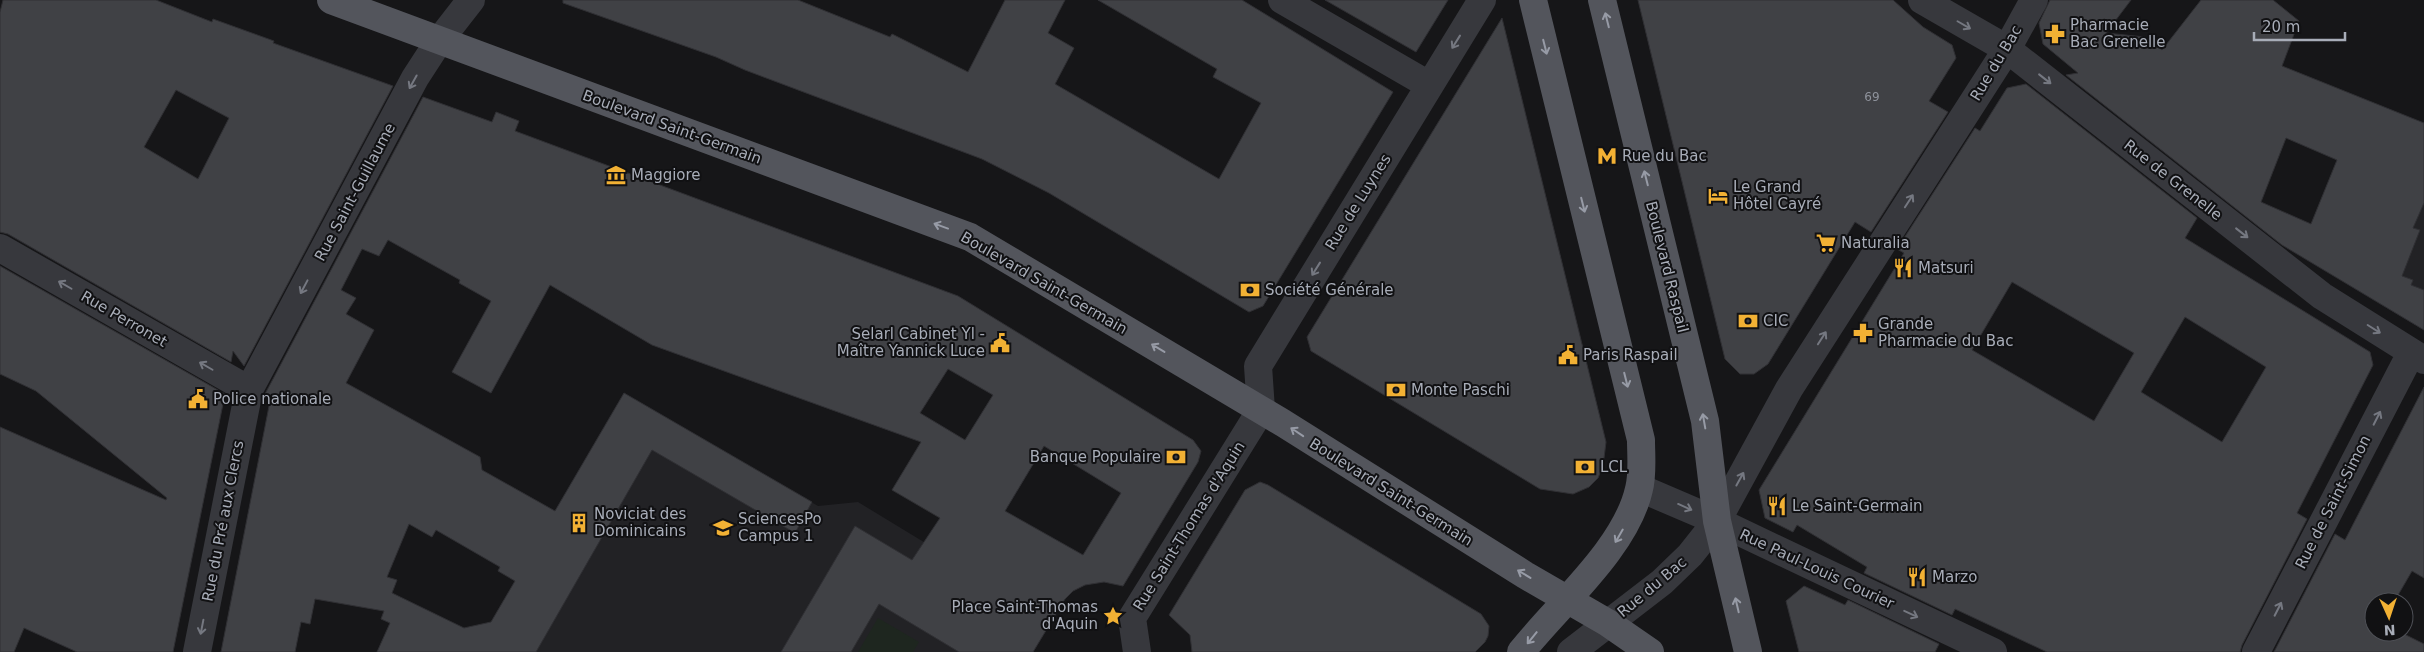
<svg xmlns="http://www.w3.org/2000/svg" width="2424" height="652" font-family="'DejaVu Sans',sans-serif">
<rect width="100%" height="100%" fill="#161618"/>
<path fill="#222225" d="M 2424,202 L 2424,330 L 2380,304 Z
M 624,393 L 818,506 L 858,502 L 1052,620 L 1033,652 L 474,652 Z"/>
<path fill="#1e261f" d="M 878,618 L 919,642 L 913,652 L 858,652 Z"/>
<path fill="#404145" stroke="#303034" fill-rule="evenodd" d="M 3,0 L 156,0 L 212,22 L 213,19 L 274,41 L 273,43 L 393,86 L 244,366 L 233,351 L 231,362 L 8,234 L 0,232 L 0,12 ZM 176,90 L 229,118 L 198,179 L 144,147 Z
M 563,0 L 798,0 L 890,37 L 892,34 L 968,72 L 1005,0 L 1065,0 L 1048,33 L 1074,48 L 1055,84 L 1219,179 L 1261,103 L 1213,77 L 1217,69 L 1098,0 L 1242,0 L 1393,92 L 1263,306 L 1249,312 L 1049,193 L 982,159 L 745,70 L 716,57 L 563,3 Z
M 1325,0 L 1448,0 L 1416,52 Z
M 1638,0 L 1893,0 L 1923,27 L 1952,45 L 1956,58 L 1929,101 L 1948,112 L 1871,232 L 1855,222 L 1768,364 L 1754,374 L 1740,374 L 1725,359 Z
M 2050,0 L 2131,0 L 2106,33 L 2145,37 L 2162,50 L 2201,0 L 2273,0 L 2299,21 L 2282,66 L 2424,123 L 2424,203 L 2413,228 L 2420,230 L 2402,276 L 2413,280 L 2411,285 L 2424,290 L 2424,330 L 2282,245 L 2066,75 L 2078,73 L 2043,44 L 2039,23 ZM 2286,138 L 2337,160 L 2311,224 L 2261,202 Z
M 1502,18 L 1606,442 L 1603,466 L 1598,478 L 1589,487 L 1573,494 L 1540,489 L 1311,351 L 1307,337 Z
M 2026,84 L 2197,218 L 2185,238 L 2370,352 L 2373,365 L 2297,513 L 2307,519 L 2242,645 L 2240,652 L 2047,652 L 1955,609 L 1952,615 L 1864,573 L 1867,567 L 1797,525 L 1793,532 L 1765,518 L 1759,490 L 1904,253 L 1897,249 L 1975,128 L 1980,131 L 2007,88 ZM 2012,282 L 2134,353 L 2094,421 L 1972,350 ZM 2185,317 L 2266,367 L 2222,442 L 2141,392 Z
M 423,97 L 492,122 L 496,112 L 519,121 L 515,131 L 958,296 L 1193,440 L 1201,451 L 1198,462 L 1123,586 L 1104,582 L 1085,585 L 1073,591 L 1065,599 L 1033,652 L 959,652 L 879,604 L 851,652 L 781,652 L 855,526 L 912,560 L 940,518 L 892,490 L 921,442 L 652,345 L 550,285 L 491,393 L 452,372 L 491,301 L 459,283 L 460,280 L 388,240 L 379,256 L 362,249 L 341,290 L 356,298 L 346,314 L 374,330 L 346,383 L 480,457 L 482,470 L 555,511 L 624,393 L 812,502 L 795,533 L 652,450 L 536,652 L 377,652 L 390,623 L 381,619 L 384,611 L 315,599 L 310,624 L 301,622 L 295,652 L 221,652 L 270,401 L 265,394 ZM 948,369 L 993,395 L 965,440 L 920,413 ZM 1044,446 L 1121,493 L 1083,555 L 1005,511 ZM 409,524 L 432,537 L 436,530 L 500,567 L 498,571 L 515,581 L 491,622 L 464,628 L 392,593 L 397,580 L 387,577 Z
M 0,266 L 225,394 L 173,652 L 77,652 L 24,628 L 14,652 L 0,652 L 0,427 L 166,500 L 167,498 L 36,391 L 0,374 Z
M 2424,387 L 2424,578 L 2412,571 L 2394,602 L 2374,602 L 2374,632 L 2400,632 L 2424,644 L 2424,652 L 2274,652 L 2335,534 L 2345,540 Z
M 1260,482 L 1268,485 L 1481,614 L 1489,626 L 1488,636 L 1485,642 L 1475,652 L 1192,652 L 1190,635 L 1169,615 L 1245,490 Z
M 1804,586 L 1845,605 L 1848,600 L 1939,644 L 1935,652 L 1799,652 L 1786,601 Z"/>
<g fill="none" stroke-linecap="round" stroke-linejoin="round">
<path stroke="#37383d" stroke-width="28" d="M 1282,0 L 1429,85
M 1922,0 L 2007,49 L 2322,296 L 2424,360
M 0,248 L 249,390
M 1640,488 L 1717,521 L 1993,652
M 197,652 L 249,390 L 415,78 L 439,41 L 471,0
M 1137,652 L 1132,618 L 1261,410 L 1258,366 L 1482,0
M 1571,652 L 1662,582 L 1690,555 L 1717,521 L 1789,389 L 2007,49 L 2034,0
M 2256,652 L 2411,353"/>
<path stroke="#53555c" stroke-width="28" d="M 331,0 L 970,237 L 1283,423 L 1525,575 L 1608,623 L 1650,652
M 1602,0 L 1705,421 L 1717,521 L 1748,652
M 1521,652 C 1558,605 1626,548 1639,489 C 1643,474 1641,455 1641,440 L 1533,0"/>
</g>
<defs><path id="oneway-shaft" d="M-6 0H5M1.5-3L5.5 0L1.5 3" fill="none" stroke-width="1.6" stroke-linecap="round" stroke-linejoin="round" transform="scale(1.25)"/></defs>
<g stroke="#979ba6">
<use href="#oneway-shaft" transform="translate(1607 20) rotate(-104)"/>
<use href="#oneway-shaft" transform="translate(1545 47) rotate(76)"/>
<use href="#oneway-shaft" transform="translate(1646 178) rotate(-104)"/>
<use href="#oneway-shaft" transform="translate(1583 205) rotate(76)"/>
<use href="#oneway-shaft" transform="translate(941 226) rotate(-160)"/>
<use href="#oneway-shaft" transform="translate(1158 348) rotate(-149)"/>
<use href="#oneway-shaft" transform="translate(1626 380) rotate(76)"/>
<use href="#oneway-shaft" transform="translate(1704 421) rotate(-100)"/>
<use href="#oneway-shaft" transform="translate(1297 432) rotate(-146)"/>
<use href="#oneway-shaft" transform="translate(1619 536) rotate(120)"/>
<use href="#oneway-shaft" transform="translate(1524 574) rotate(-149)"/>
<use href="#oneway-shaft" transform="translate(1737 605) rotate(-103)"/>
<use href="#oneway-shaft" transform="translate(1532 638) rotate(129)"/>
</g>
<g stroke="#757881">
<use href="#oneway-shaft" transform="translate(1964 25) rotate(30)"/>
<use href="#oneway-shaft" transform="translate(1456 42) rotate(122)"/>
<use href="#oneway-shaft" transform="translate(2045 79) rotate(38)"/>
<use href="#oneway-shaft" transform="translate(413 82) rotate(119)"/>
<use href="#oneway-shaft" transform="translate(1909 201) rotate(-57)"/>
<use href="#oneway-shaft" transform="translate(2242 233) rotate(38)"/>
<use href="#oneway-shaft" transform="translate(1316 269) rotate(122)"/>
<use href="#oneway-shaft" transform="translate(65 285) rotate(-150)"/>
<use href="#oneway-shaft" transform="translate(304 287) rotate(118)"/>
<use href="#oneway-shaft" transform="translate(2374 329) rotate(32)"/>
<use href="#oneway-shaft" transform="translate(1822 338) rotate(-57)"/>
<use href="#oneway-shaft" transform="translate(206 366) rotate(-150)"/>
<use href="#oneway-shaft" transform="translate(2377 418) rotate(-63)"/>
<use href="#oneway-shaft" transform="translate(1740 479) rotate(-61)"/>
<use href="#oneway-shaft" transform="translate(1685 507) rotate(24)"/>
<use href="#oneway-shaft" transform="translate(2278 609) rotate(-63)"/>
<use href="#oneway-shaft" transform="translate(1911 614) rotate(25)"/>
<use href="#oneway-shaft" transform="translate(202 627) rotate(101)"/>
</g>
<defs>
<symbol id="pharmacy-bare" viewBox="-9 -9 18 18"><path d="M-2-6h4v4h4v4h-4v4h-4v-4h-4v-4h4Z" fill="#f2b134" stroke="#111113" stroke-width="2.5" paint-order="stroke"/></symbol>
<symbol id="metro-bare" viewBox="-9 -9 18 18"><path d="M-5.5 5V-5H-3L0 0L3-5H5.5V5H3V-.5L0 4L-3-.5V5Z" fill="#f2b134" stroke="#111113" stroke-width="2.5" paint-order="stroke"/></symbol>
<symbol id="museum-bare" viewBox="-9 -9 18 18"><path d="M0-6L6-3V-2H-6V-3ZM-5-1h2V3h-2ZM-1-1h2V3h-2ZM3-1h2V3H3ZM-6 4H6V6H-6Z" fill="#f2b134" stroke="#111113" stroke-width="2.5" paint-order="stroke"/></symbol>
<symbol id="hotel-bare" viewBox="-9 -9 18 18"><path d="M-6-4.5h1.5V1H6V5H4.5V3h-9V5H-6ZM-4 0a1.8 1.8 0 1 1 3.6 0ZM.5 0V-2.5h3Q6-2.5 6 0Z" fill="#f2b134" stroke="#111113" stroke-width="2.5" paint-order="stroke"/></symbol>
<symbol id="supermarket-bare" viewBox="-9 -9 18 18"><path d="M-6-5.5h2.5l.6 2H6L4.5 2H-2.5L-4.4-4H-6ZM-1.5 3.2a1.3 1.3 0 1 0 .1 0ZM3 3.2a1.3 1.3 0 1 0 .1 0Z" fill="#f2b134" stroke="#111113" stroke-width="2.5" paint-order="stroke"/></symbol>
<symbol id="restaurant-bare" viewBox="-9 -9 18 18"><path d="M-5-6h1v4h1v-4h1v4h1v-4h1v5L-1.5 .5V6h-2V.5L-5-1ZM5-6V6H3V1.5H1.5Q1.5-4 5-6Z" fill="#f2b134" stroke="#111113" stroke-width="2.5" paint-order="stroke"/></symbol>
<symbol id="bank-bare" viewBox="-9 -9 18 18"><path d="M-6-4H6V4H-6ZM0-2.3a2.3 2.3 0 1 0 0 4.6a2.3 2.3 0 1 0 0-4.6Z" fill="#f2b134" stroke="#111113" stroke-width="2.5" paint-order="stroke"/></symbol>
<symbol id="civic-bare" viewBox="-9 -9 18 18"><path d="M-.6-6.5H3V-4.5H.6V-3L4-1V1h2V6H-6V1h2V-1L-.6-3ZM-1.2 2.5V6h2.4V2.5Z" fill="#f2b134" stroke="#111113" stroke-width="2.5" paint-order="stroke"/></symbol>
<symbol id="building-bare" viewBox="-9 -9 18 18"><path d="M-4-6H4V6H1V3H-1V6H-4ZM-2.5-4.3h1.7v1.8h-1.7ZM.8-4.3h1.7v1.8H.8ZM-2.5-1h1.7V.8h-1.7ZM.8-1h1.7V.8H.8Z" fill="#f2b134" stroke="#111113" stroke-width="2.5" paint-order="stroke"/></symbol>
<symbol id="university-bare" viewBox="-9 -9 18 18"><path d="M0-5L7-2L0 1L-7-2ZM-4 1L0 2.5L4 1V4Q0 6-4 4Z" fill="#f2b134" stroke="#111113" stroke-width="2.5" paint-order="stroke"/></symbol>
<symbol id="sight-bare" viewBox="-9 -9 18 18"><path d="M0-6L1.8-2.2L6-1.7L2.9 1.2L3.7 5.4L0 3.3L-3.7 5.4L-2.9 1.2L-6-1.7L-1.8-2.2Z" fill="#f2b134" stroke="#111113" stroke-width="2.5" paint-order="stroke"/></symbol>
</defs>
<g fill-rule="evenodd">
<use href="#pharmacy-bare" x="2041" y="20" width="28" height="28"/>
<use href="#metro-bare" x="1593" y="142" width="28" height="28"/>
<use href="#museum-bare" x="602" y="161" width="28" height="28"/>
<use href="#hotel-bare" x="1704" y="182" width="28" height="28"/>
<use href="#supermarket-bare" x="1812" y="229" width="28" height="28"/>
<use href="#restaurant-bare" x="1889" y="254" width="28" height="28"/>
<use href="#bank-bare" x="1236" y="276" width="28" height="28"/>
<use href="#bank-bare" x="1734" y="307" width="28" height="28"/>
<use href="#pharmacy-bare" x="1849" y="319" width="28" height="28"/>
<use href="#civic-bare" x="986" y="329" width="28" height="28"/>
<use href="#civic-bare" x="1554" y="341" width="28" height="28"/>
<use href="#bank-bare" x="1382" y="376" width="28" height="28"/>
<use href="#civic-bare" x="184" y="385" width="28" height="28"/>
<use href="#bank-bare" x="1162" y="443" width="28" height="28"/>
<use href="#bank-bare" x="1571" y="453" width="28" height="28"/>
<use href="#restaurant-bare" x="1763" y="492" width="28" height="28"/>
<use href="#building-bare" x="565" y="509" width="28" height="28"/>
<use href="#university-bare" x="709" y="514" width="28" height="28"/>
<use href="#restaurant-bare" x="1903" y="563" width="28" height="28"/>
<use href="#sight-bare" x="1099" y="602" width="28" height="28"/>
</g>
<g text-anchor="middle" stroke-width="4" stroke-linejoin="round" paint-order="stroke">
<g font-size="12" fill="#8e929b">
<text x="1872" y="101">69</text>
</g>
<g font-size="15" fill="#a8adb8" stroke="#111113" text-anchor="start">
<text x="2070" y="30">Pharmacie<tspan x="2070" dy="17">Bac Grenelle</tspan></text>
<text x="1622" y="161">Rue du Bac</text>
<text x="631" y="180">Maggiore</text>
<text x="1733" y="192">Le Grand<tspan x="1733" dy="17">Hôtel Cayré</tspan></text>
<text x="1841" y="248">Naturalia</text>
<text x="1918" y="273">Matsuri</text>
<text x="1265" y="295">Société Générale</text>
<text x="1763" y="326">CIC</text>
<text x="1878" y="329">Grande<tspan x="1878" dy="17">Pharmacie du Bac</tspan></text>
<text x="985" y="339" text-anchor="end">Selarl Cabinet Yl -<tspan x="985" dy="17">Maître Yannick Luce</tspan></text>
<text x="1583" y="360">Paris Raspail</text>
<text x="1411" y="395">Monte Paschi</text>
<text x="213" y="404">Police nationale</text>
<text x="1161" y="462" text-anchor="end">Banque Populaire</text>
<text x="1600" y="472">LCL</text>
<text x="1792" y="511">Le Saint-Germain</text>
<text x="594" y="519">Noviciat des<tspan x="594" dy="17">Dominicains</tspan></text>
<text x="738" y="524">SciencesPo<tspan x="738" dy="17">Campus 1</tspan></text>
<text x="1932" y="582">Marzo</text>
<text x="1098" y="612" text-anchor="end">Place Saint-Thomas<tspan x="1098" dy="17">d'Aquin</tspan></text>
</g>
<g font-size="15" fill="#a8adb8" stroke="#111113">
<text transform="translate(1996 63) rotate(-59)" y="5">Rue du Bac</text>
<text transform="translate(672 127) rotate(20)" y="5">Boulevard Saint-Germain</text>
<text transform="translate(2173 180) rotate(38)" y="5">Rue de Grenelle</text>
<text transform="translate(355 192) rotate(-62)" y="5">Rue Saint-Guillaume</text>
<text transform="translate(1358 202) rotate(-58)" y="5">Rue de Luynes</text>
<text transform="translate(1667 267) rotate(76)" y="5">Boulevard Raspail</text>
<text transform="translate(1044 283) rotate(30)" y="5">Boulevard Saint-Germain</text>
<text transform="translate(124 319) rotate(30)" y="5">Rue Perronet</text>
<text transform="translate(1391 492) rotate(32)" y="5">Boulevard Saint-Germain</text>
<text transform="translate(2333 502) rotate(-63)" y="5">Rue de Saint-Simon</text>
<text transform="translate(223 521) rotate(-79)" y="5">Rue du Pré aux Clercs</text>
<text transform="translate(1189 526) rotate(-58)" y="5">Rue Saint-Thomas d'Aquin</text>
<text transform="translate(1817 569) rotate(25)" y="5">Rue Paul-Louis Courier</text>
<text transform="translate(1652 587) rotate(-40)" y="5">Rue du Bac</text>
</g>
</g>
<g transform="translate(2389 617) rotate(177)"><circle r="24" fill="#111113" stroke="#4d4f55"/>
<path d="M0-4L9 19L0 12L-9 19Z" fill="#f2b134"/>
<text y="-8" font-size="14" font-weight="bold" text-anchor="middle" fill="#a8adb8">N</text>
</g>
<path d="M2254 32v8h91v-8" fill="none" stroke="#a8adb8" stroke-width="2.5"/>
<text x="2262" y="32" font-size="15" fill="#a8adb8" stroke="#111113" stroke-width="4" paint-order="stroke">20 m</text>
</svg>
